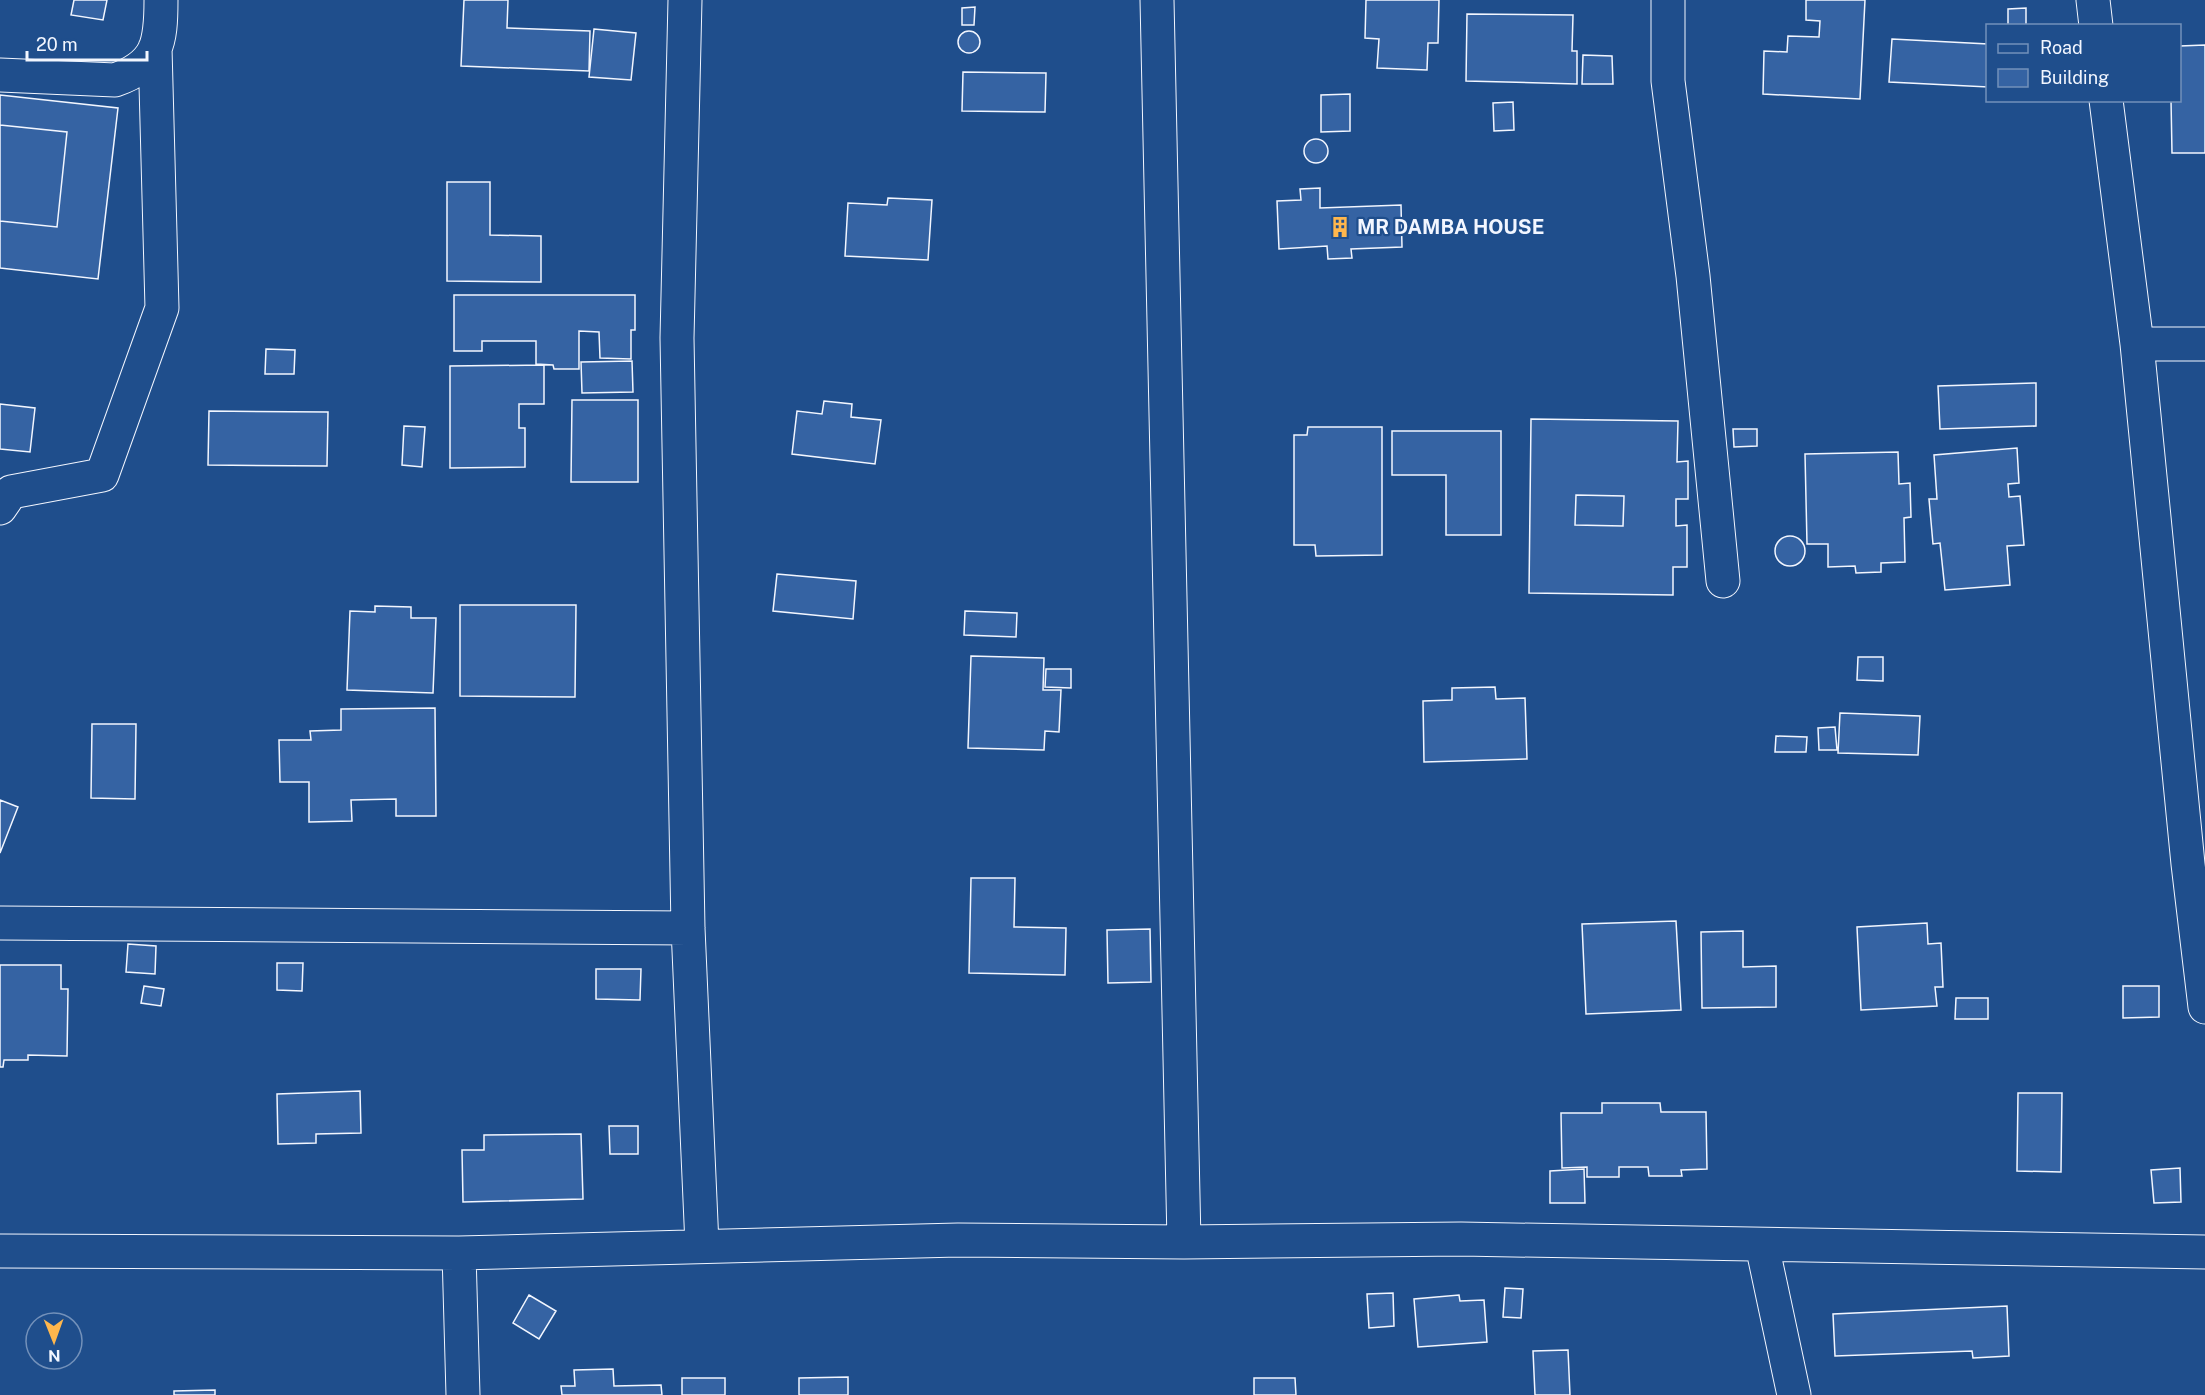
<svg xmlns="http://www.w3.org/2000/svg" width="2205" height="1395" font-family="'Public Sans',sans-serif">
<rect width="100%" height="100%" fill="#1f4e8c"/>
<path fill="#3563a3" stroke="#f2f6ff" stroke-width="1.5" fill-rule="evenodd" d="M 74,0 L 107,0 L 103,20 L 71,15 Z
M 464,0 L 508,0 L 507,28 L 590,31 L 589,71 L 461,66 Z
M 1366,0 L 1439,0 L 1438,43 L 1428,43 L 1427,70 L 1377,68 L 1379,39 L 1365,38 Z
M 1806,0 L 1865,0 L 1860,99 L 1763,94 L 1764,51 L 1787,52 L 1788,36 L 1819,37 L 1820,21 L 1806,20 Z
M 975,7 L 974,25 L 962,25 L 962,8 Z
M 2026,8 L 2026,26 L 2008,26 L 2008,9 Z
M 1467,14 L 1573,15 L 1572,51 L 1577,51 L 1577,84 L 1466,81 Z
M 594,29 L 636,33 L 631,80 L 589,77 Z
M958 42a11 11 0 1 1 22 0a11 11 0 1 1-22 0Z
M 1892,39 L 1988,44 L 1988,87 L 1889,82 Z
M 2205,45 L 2205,153 L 2172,153 L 2171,100 L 2180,100 L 2180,46 Z
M 1583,55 L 1612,56 L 1613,84 L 1582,84 Z
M 963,72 L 1046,73 L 1045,112 L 962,111 Z
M 1350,94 L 1350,131 L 1321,132 L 1321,95 Z
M 0,95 L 118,108 L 98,279 L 0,268 L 0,221 L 57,227 L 67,132 L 0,125 Z
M 1513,102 L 1514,130 L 1494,131 L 1493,103 Z
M 0,125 L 67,132 L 57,227 L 0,221 Z
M1304 151a12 12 0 1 1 24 0a12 12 0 1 1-24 0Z
M 447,182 L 490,182 L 490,235 L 541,236 L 541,282 L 447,281 Z
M 1320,188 L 1320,208 L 1401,205 L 1402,247 L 1351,249 L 1352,258 L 1328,259 L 1327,246 L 1279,249 L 1277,201 L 1301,200 L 1300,189 Z
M 888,198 L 932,200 L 928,260 L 845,256 L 848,203 L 887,205 Z
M 454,295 L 635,295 L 635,330 L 631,330 L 631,359 L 600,358 L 599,332 L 579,331 L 579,369 L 554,369 L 553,365 L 536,364 L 536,341 L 482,341 L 482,351 L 454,351 Z
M 266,349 L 295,350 L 294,374 L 265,374 Z
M 632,361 L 633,392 L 582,393 L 581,362 Z
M 544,365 L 544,404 L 519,404 L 519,428 L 525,428 L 525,467 L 450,468 L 450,366 Z
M 2036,383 L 2036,426 L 1940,429 L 1938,386 Z
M 572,400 L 638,400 L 638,482 L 571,482 Z
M 824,401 L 852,404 L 851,417 L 881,420 L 875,464 L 792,454 L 797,411 L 822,414 Z
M 0,404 L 35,408 L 30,452 L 0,449 Z
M 209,411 L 328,412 L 327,466 L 208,465 Z
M 1531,419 L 1678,421 L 1677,462 L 1688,461 L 1688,499 L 1676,499 L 1676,526 L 1687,525 L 1687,567 L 1673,567 L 1673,595 L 1529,593 ZM 1576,495 L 1624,496 L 1623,526 L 1575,525 Z
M 404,426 L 425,427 L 422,467 L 402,465 Z
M 1308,427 L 1382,427 L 1382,555 L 1316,556 L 1315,545 L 1294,545 L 1294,435 L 1307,435 Z
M 1733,429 L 1757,429 L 1757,446 L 1734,447 Z
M 1392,431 L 1501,431 L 1501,535 L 1446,535 L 1446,475 L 1392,475 Z
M 2017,448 L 2019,483 L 2008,484 L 2009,497 L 2020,496 L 2024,545 L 2007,546 L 2010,585 L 1945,590 L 1940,543 L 1933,544 L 1929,499 L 1937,499 L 1934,455 Z
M 1898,452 L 1899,484 L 1910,483 L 1911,517 L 1904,518 L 1905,562 L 1881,563 L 1881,572 L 1856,573 L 1855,566 L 1828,567 L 1828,544 L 1807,544 L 1805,454 Z
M 1576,495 L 1624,496 L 1623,526 L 1575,525 Z
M1775 551a15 15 0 1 1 30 0a15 15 0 1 1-30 0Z
M 777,574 L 856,581 L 853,619 L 773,611 Z
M 460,605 L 576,605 L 575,697 L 460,696 Z
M 375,606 L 411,607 L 411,618 L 436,618 L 433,693 L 347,690 L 350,611 L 375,612 Z
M 965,611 L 1017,613 L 1016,637 L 964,635 Z
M 971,656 L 1044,658 L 1043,690 L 1061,690 L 1059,732 L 1045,731 L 1044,750 L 968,748 Z
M 1858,657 L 1883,657 L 1883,681 L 1857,680 Z
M 1046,669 L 1071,669 L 1071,688 L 1045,687 Z
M 1495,687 L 1496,699 L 1525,698 L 1527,759 L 1424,762 L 1423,701 L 1452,700 L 1452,688 Z
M 435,708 L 436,816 L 396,816 L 396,799 L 351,800 L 352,821 L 309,822 L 309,782 L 280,782 L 279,740 L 311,740 L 310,731 L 341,730 L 341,709 Z
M 1840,713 L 1920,716 L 1918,755 L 1838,753 Z
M 92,724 L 136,724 L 135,799 L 91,798 Z
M 1835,727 L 1837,750 L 1819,750 L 1818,728 Z
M 1776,736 L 1807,737 L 1806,752 L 1775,752 Z
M 0,800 L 18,807 L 0,853 Z
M 971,878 L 1015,878 L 1014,927 L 1066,928 L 1065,975 L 969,973 Z
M 1676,921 L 1681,1010 L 1586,1014 L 1582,924 Z
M 1927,923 L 1928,944 L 1941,943 L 1943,987 L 1935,987 L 1937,1006 L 1861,1010 L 1857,927 Z
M 1150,929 L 1151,982 L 1108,983 L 1107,930 Z
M 1743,931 L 1743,967 L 1776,966 L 1776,1007 L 1702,1008 L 1701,932 Z
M 128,944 L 156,946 L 155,974 L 126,972 Z
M 277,963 L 303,963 L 302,991 L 277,990 Z
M 0,965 L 61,965 L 61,989 L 68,989 L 67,1056 L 28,1055 L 28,1060 L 4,1060 L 3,1067 L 0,1067 Z
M 596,969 L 641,969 L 640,1000 L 596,999 Z
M 144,986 L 164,989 L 161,1006 L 141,1003 Z
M 2123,986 L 2159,986 L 2159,1017 L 2123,1018 Z
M 1956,998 L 1988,998 L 1988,1019 L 1955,1019 Z
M 360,1091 L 361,1133 L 316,1134 L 316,1143 L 278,1144 L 277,1094 Z
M 2018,1093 L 2062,1093 L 2061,1172 L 2017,1171 Z
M 1602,1103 L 1660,1103 L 1661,1112 L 1706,1112 L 1707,1169 L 1681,1170 L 1682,1176 L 1649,1176 L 1648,1167 L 1619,1167 L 1619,1177 L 1587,1177 L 1587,1167 L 1562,1168 L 1561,1113 L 1602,1113 Z
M 609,1126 L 638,1126 L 638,1154 L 610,1154 Z
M 581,1134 L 583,1199 L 463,1202 L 462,1150 L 484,1150 L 484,1135 Z
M 2180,1168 L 2181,1202 L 2154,1203 L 2151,1170 Z
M 1584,1169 L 1585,1203 L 1550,1203 L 1550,1171 Z
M 1505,1288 L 1523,1289 L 1521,1318 L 1503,1317 Z
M 1393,1293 L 1394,1326 L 1369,1328 L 1367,1294 Z
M 529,1295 L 556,1311 L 539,1339 L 513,1323 Z
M 1459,1295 L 1460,1301 L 1484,1300 L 1487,1342 L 1418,1347 L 1414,1299 Z
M 2007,1306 L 2009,1356 L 1973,1358 L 1972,1351 L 1835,1356 L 1833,1314 Z
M 1568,1350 L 1570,1395 L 1535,1395 L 1533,1351 Z
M 613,1369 L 614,1386 L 661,1385 L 662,1395 L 562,1395 L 561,1386 L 575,1386 L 574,1370 Z
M 848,1377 L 848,1395 L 799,1395 L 799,1378 Z
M 682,1378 L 725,1378 L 725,1395 L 682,1395 Z
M 1254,1378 L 1295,1378 L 1296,1395 L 1254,1395 Z
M 215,1390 L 215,1395 L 174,1395 L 174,1391 Z"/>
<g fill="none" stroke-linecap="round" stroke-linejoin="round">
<defs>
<path id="street" d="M 685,0 L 677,338 L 688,928 L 702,1245
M 1157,0 L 1184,1242
M 1668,0 L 1668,81 L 1693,276 L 1723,581
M 2093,0 L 2096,26
M 0,75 L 115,80 C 158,65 161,43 161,0
M 2106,100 L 2137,344 L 2188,864 L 2205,1007
M 2137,344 L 2205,344
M 0,508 L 11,492 L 102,475 L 162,308 L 155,48
M 0,923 L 688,928
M 1762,1245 L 1794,1395
M 0,1251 L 459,1253 L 958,1240 L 1184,1242 L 1461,1239 L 2205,1252
M 459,1253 L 463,1395"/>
</defs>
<use href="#street" stroke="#f2f6ff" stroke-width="35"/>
<use href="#street" stroke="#1f4e8c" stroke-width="33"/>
</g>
<defs>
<symbol id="building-bare" viewBox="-9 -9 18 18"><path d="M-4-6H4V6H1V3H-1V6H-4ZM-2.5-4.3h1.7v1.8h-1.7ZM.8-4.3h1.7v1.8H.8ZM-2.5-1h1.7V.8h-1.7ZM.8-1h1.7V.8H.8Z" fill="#ffb74d" stroke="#1f4e8c" stroke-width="2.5" paint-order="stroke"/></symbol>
</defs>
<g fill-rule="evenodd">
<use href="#building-bare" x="1325" y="212" width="30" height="30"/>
</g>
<g text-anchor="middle" stroke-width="4.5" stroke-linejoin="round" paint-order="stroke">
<g font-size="20" font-weight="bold" fill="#f2f6ff" stroke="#1f4e8c" text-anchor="start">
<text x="1357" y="234">MR DAMBA HOUSE</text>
</g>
</g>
<rect x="1986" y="24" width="195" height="78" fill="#1f4e8c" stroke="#7391ba" stroke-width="1.5"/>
<rect x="1998" y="44" width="30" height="9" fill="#1f4e8c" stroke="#7391ba" stroke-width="1.5"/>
<text x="2040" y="54" font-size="18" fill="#f2f6ff">Road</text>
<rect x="1998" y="69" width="30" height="18" fill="#3563a3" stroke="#7391ba" stroke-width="1.5"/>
<text x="2040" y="84" font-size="18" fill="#f2f6ff">Building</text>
<g transform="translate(54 1341) rotate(179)"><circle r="28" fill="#1f4e8c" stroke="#7391ba" stroke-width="1.5"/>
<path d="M0-4.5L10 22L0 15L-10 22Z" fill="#ffb74d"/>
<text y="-9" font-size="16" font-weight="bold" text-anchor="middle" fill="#f2f6ff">N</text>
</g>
<path d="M27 51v9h120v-9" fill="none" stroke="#f2f6ff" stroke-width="3"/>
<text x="36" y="51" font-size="18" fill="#f2f6ff" stroke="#1f4e8c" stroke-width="4.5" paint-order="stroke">20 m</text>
</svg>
